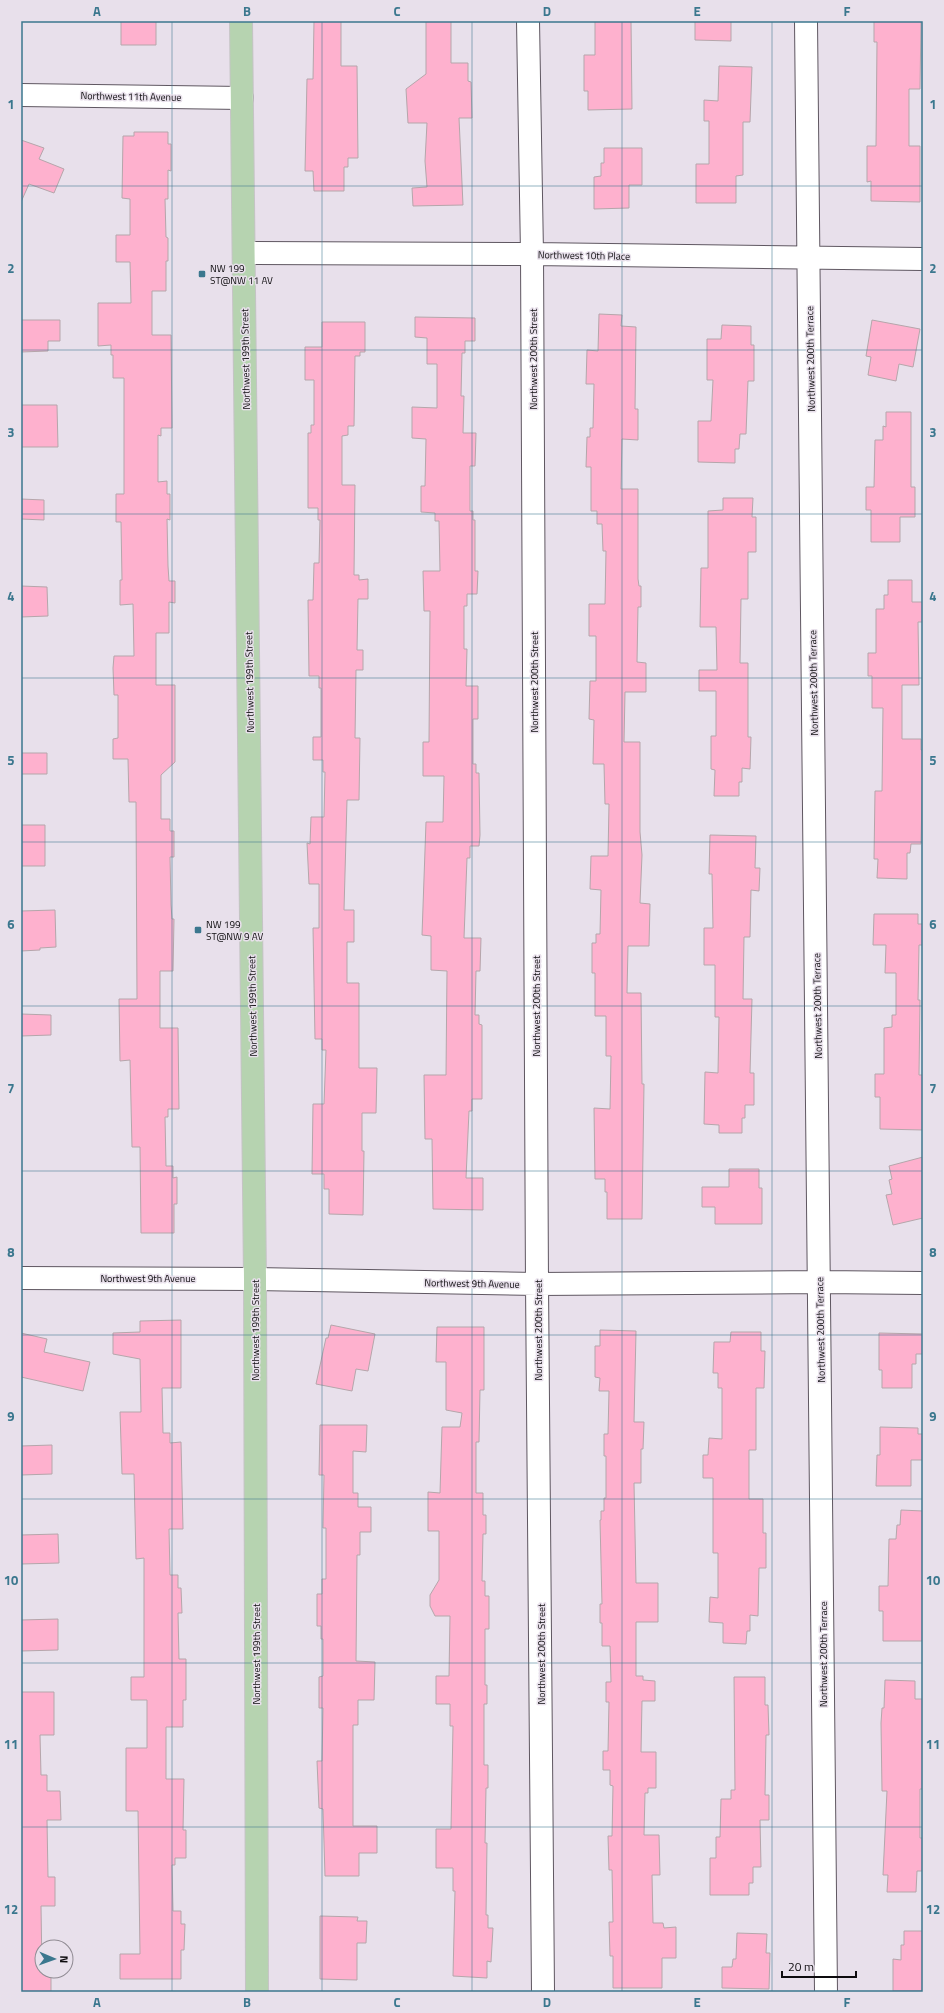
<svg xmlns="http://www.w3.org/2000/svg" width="944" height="2013" font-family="'Titillium Web',sans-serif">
<rect width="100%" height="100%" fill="#e8e0eb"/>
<path fill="#feb1ce" stroke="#b5a6ab" d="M 121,21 L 156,21 L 156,45 L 121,45 Z
M 314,21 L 341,21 L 341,66 L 357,66 L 358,158 L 348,158 L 348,167 L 344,167 L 344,191 L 314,191 L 313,171 L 305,171 L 307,79 L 313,79 Z
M 426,21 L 451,21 L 451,63 L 468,63 L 468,81 L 471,82 L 472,118 L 459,118 L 463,205 L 413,206 L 412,188 L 427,187 L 425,161 L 427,123 L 408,123 L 406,89 L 426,74 Z
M 595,21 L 631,21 L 632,109 L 588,110 L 588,91 L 584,91 L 584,55 L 595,55 Z
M 695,21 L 731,21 L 731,41 L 695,40 Z
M 874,21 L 921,21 L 920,89 L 909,89 L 909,146 L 920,146 L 920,202 L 871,201 L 871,181 L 867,182 L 867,146 L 876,146 L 877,42 L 874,42 Z
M 719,66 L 752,67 L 750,122 L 743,122 L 743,175 L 736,176 L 736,203 L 696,203 L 696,164 L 709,164 L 709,121 L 704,121 L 704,100 L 718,101 Z
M 134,132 L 168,132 L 168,144 L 171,144 L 171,171 L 168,170 L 168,199 L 165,199 L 166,237 L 168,238 L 168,261 L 166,261 L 166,291 L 152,291 L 152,335 L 171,335 L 172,428 L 161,428 L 161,436 L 158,435 L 158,482 L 167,481 L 167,494 L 170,494 L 170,520 L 167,519 L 168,566 L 169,581 L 175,581 L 175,603 L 169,602 L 169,633 L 156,633 L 156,685 L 175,685 L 175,762 L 161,775 L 161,819 L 170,819 L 170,831 L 174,831 L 174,857 L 170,857 L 171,905 L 172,919 L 174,919 L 173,971 L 160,971 L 160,1028 L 178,1028 L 179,1109 L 168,1109 L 168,1117 L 165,1117 L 166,1166 L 173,1166 L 173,1178 L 177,1177 L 177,1204 L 174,1204 L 174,1233 L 141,1233 L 140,1147 L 132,1147 L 130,1060 L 120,1061 L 119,999 L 137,999 L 136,802 L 129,802 L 128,759 L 113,759 L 113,739 L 118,738 L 118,695 L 114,695 L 113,668 L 114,656 L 134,656 L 133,604 L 120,605 L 120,580 L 122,580 L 121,522 L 116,522 L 116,494 L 124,494 L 124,378 L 113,378 L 113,355 L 111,355 L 111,345 L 98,346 L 98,303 L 131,303 L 130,262 L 116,262 L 116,235 L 130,235 L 130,199 L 122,198 L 123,136 L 134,136 Z
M 21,140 L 44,148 L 39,159 L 64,169 L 54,193 L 29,184 L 21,202 Z
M 604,148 L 642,148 L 642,185 L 629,185 L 629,208 L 594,209 L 594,177 L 601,176 L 601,163 L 604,163 Z
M 599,314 L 622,315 L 621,326 L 636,327 L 635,409 L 638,409 L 638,440 L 622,439 L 621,489 L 638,489 L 638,579 L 639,586 L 641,586 L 641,607 L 638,607 L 637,662 L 646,663 L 646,692 L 625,692 L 624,742 L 640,742 L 640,832 L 642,855 L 640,903 L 650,904 L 649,946 L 628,946 L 627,993 L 641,993 L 642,1084 L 644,1084 L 642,1219 L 607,1219 L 607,1192 L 605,1192 L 605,1179 L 595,1179 L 594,1108 L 610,1109 L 611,1056 L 606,1056 L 606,1016 L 595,1016 L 595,973 L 592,973 L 592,943 L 596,943 L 596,934 L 600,934 L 601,890 L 590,889 L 591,856 L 608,856 L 609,804 L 605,804 L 604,764 L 593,764 L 594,720 L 589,719 L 590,681 L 596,681 L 596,636 L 589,636 L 589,604 L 605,604 L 606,551 L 603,551 L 602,524 L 597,524 L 597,511 L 591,511 L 591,467 L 586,467 L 587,437 L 590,437 L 590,428 L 593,428 L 594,384 L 586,384 L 587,350 L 598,351 Z
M 415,317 L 475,318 L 475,341 L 465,341 L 465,353 L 462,353 L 461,396 L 464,396 L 463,433 L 476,433 L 475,466 L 470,466 L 470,511 L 473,511 L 473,520 L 475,520 L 475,571 L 478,571 L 477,594 L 467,594 L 467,606 L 464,606 L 464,649 L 467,649 L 466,686 L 478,686 L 478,719 L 473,719 L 473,764 L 476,764 L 476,773 L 479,773 L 480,835 L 479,846 L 470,846 L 470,858 L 467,858 L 464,938 L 481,938 L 480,971 L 476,971 L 475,1015 L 479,1015 L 479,1024 L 482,1025 L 482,1099 L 472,1099 L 472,1111 L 469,1111 L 466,1178 L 483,1178 L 483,1210 L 433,1209 L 432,1139 L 425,1139 L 424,1075 L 446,1075 L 447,971 L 431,970 L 431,936 L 422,935 L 426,822 L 443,822 L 444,776 L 423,776 L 423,742 L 429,742 L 430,611 L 424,611 L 423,571 L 440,571 L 439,521 L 435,521 L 435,513 L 421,512 L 421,486 L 425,486 L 426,439 L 412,438 L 412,407 L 437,408 L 437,364 L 427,364 L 427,338 L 415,337 Z
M 21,320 L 60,320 L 60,341 L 48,341 L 48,351 L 21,352 Z
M 872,320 L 920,329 L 913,367 L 899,364 L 896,381 L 868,375 L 871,357 L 866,356 Z
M 322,322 L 365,322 L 365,352 L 360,352 L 360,356 L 355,356 L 354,426 L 348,426 L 348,435 L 342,436 L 342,485 L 355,485 L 354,575 L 359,575 L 359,580 L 368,579 L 368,599 L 358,599 L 357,650 L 363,650 L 363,670 L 356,670 L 355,738 L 360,738 L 359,800 L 347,800 L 344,910 L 354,910 L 354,942 L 347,942 L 347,983 L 359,983 L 359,1068 L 377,1068 L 376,1113 L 362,1113 L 362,1151 L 364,1151 L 363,1215 L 329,1214 L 329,1189 L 324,1189 L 324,1174 L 312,1174 L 313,1104 L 324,1104 L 326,1050 L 322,1050 L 322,1039 L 315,1039 L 313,928 L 319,928 L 319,884 L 309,884 L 307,843 L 310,844 L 311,817 L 324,817 L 325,772 L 323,772 L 323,760 L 313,760 L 313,737 L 321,737 L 321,688 L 319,688 L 319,676 L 309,676 L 308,600 L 313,600 L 314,563 L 319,563 L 320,520 L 318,520 L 318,508 L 308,508 L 308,433 L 311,433 L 311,425 L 314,425 L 314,380 L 305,380 L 305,347 L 322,347 Z
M 722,325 L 751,326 L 751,345 L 754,345 L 754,381 L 748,381 L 746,434 L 740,434 L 739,449 L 735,449 L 735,463 L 698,462 L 698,421 L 711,421 L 713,380 L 707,380 L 707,339 L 721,339 Z
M 21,405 L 57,405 L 58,447 L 21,447 Z
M 886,412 L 911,412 L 911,487 L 915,487 L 915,517 L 900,517 L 900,542 L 871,542 L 871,510 L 866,510 L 866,487 L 874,487 L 875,440 L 883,440 L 883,426 L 886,427 Z
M 723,498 L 753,498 L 752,517 L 756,517 L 756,552 L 748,552 L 748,599 L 741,599 L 740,663 L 748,663 L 748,737 L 751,737 L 750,769 L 742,768 L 742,782 L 739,782 L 739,796 L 714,796 L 715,770 L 711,769 L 711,736 L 716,736 L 716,691 L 699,691 L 699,670 L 717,670 L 716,627 L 700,627 L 701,568 L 708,568 L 708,511 L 723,510 Z
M 21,499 L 44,500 L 44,520 L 21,519 Z
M 888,580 L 912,580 L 912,602 L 923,602 L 923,622 L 918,622 L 919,685 L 902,685 L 902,739 L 921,739 L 921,750 L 923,750 L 921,844 L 911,844 L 910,853 L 907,853 L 907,879 L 877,878 L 878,859 L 874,859 L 875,791 L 882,791 L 883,708 L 872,708 L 872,676 L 868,676 L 868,653 L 876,653 L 876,609 L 884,609 L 884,595 L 888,595 Z
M 21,586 L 47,587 L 48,616 L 21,617 Z
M 21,753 L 47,753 L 47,774 L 21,774 Z
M 21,825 L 45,825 L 45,866 L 21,866 Z
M 710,835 L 756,836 L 755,868 L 760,868 L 759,891 L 751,890 L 750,937 L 744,937 L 743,999 L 752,999 L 750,1073 L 754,1073 L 754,1105 L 745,1105 L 745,1118 L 742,1118 L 742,1133 L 719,1133 L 719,1125 L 704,1124 L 705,1072 L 718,1073 L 719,1017 L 715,1017 L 715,965 L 704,965 L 704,928 L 713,928 L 712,874 L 709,874 Z
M 55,910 L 56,947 L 40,948 L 40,950 L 21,951 L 21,911 Z
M 874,914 L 918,914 L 918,924 L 923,924 L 923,945 L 919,945 L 918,1000 L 920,1000 L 919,1075 L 923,1075 L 923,1130 L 880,1129 L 880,1097 L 875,1097 L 875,1074 L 884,1074 L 884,1028 L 892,1027 L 892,1015 L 896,1015 L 896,973 L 885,973 L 886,945 L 873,945 Z
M 21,1014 L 51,1015 L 51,1035 L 21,1036 Z
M 923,1157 L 923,1218 L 893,1225 L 886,1195 L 892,1194 L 889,1180 L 892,1179 L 889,1166 Z
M 729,1169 L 759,1169 L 759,1188 L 762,1188 L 762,1224 L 715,1224 L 715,1207 L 702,1207 L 702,1187 L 729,1187 Z
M 181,1320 L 181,1388 L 162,1388 L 163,1433 L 170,1433 L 170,1443 L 181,1442 L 183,1529 L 169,1529 L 170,1575 L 178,1575 L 178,1588 L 181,1588 L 182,1613 L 178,1613 L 179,1659 L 186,1659 L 186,1700 L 183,1700 L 183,1727 L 166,1727 L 166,1779 L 184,1779 L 183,1830 L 186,1830 L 186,1858 L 175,1858 L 175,1865 L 172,1865 L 173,1911 L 181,1911 L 181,1924 L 185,1924 L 184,1950 L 181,1950 L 181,1979 L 120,1979 L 120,1954 L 140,1954 L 138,1811 L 126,1811 L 126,1748 L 147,1748 L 147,1700 L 131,1700 L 131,1677 L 144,1677 L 144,1558 L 136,1559 L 134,1474 L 122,1474 L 120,1412 L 141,1412 L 140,1359 L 113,1354 L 113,1333 L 140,1332 L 140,1321 Z
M 331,1325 L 375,1334 L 368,1371 L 356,1369 L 352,1391 L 316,1384 L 326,1338 L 328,1338 Z
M 437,1327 L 484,1327 L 484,1390 L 480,1390 L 479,1442 L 476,1442 L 476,1493 L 483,1493 L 483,1515 L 486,1515 L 486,1534 L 483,1534 L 482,1581 L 485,1581 L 485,1596 L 489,1596 L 489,1629 L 485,1629 L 485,1685 L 487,1685 L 487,1704 L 484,1704 L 484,1765 L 488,1765 L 488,1788 L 486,1788 L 485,1843 L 487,1843 L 486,1915 L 488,1915 L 488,1928 L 493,1928 L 491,1962 L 487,1961 L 487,1978 L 453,1976 L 455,1891 L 453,1891 L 453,1868 L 436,1868 L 436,1829 L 451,1829 L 453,1726 L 450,1726 L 450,1704 L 436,1704 L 436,1676 L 449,1676 L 450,1616 L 435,1616 L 430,1606 L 430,1595 L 439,1580 L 439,1531 L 428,1531 L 428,1492 L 440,1493 L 442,1427 L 460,1427 L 462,1413 L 446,1410 L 446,1362 L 436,1362 Z
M 600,1330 L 636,1331 L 634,1422 L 644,1422 L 643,1449 L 641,1449 L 641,1483 L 634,1483 L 636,1583 L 658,1583 L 658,1622 L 636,1622 L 636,1676 L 643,1676 L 643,1680 L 655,1681 L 655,1701 L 642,1701 L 641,1752 L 656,1752 L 656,1788 L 648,1788 L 648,1793 L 645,1793 L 644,1835 L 659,1835 L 660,1875 L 652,1875 L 653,1923 L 663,1923 L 664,1928 L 676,1927 L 676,1958 L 662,1958 L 662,1988 L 613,1988 L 613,1956 L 610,1956 L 609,1922 L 613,1922 L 612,1870 L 609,1870 L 608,1836 L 612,1836 L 613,1786 L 610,1785 L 610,1770 L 603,1770 L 603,1751 L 608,1751 L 609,1702 L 606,1702 L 606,1682 L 611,1682 L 610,1646 L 602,1646 L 602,1623 L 600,1623 L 600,1604 L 602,1604 L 600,1520 L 601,1520 L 601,1511 L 604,1511 L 604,1498 L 606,1498 L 606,1456 L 604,1456 L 604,1434 L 608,1434 L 609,1391 L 599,1391 L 600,1378 L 595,1377 L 595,1346 L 600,1346 Z
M 731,1332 L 761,1332 L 761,1351 L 765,1351 L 764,1388 L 756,1388 L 756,1450 L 749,1450 L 749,1499 L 763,1499 L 763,1533 L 766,1533 L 766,1568 L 759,1568 L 758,1616 L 750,1615 L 750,1631 L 747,1631 L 746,1644 L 723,1643 L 723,1623 L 709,1622 L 710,1597 L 718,1598 L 718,1553 L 713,1553 L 713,1478 L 703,1478 L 703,1455 L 708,1455 L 709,1438 L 722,1439 L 722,1388 L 718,1388 L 718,1373 L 713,1373 L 714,1342 L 730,1342 Z
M 21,1333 L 47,1339 L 44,1352 L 90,1362 L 83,1391 L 21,1377 Z
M 879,1333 L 923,1334 L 923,1354 L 916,1354 L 916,1364 L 912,1364 L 912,1388 L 882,1388 L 882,1370 L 879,1370 Z
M 320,1425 L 367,1425 L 366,1452 L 353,1451 L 353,1493 L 358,1493 L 358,1507 L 371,1507 L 371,1532 L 360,1532 L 360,1555 L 357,1555 L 356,1661 L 375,1662 L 374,1700 L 358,1700 L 358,1725 L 353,1725 L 353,1826 L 377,1826 L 377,1853 L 359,1853 L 359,1876 L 325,1876 L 323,1809 L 319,1808 L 317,1761 L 322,1761 L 323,1708 L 319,1708 L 319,1677 L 323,1676 L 323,1639 L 321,1639 L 321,1626 L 317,1626 L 317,1594 L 322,1594 L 322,1579 L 326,1579 L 326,1528 L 323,1528 L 324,1475 L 319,1475 Z
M 880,1427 L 918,1428 L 918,1434 L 923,1434 L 923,1460 L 911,1460 L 911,1486 L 876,1486 L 877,1455 L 880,1455 Z
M 52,1445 L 52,1474 L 21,1475 L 21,1446 Z
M 901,1510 L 923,1511 L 923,1641 L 883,1641 L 883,1611 L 879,1611 L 879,1586 L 888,1586 L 889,1539 L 896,1539 L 897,1525 L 900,1525 Z
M 58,1534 L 59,1563 L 21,1564 L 21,1535 Z
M 58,1619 L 58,1650 L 21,1651 L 21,1620 Z
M 734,1677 L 765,1677 L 765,1705 L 768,1705 L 769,1735 L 766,1735 L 765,1795 L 769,1795 L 769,1820 L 760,1820 L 761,1867 L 753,1867 L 753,1883 L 749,1883 L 749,1895 L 710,1895 L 710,1858 L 716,1858 L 716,1837 L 720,1837 L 721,1799 L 731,1799 L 731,1790 L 735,1790 Z
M 885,1680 L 915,1681 L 915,1699 L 923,1699 L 923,1789 L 920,1789 L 920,1838 L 923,1838 L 923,1871 L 917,1871 L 916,1892 L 887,1892 L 888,1875 L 883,1875 L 887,1791 L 882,1791 L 881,1723 L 882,1708 L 884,1708 Z
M 21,1692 L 54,1692 L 54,1735 L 40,1735 L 41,1775 L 47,1775 L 47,1791 L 60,1791 L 61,1820 L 47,1820 L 48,1877 L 55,1877 L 55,1906 L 41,1906 L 42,1971 L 51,1971 L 51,1992 L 21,1992 Z
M 320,1916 L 358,1917 L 357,1921 L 367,1921 L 366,1943 L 357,1943 L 357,1980 L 320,1979 Z
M 904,1931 L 923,1931 L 923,1991 L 893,1991 L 893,1959 L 901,1960 L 901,1945 L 904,1945 Z
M 737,1933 L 767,1934 L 766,1953 L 770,1953 L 769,1989 L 722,1988 L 722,1967 L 732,1967 L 733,1959 L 736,1959 Z"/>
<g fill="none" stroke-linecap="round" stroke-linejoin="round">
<defs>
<path id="minor" d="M 528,21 L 532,254 L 537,1284 L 543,1992
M 806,21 L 826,1992
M 21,95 L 242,98
M 244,253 L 532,254 L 923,259
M 21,1278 L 255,1279 L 537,1284 L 820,1282 L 923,1283"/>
<path id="primary" d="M 241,21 L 255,1279 L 257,1992"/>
</defs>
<use href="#minor" stroke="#5f5761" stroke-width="24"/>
<use href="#primary" stroke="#c5c4c5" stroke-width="24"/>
<use href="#minor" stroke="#fff" stroke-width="22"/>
<use href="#primary" stroke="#b6d3b0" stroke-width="22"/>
</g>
<path fill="none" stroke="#3b778e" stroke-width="1" stroke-opacity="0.55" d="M 172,21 L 172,1992M 322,21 L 322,1992M 472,21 L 472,1992M 622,21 L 622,1992M 772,21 L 772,1992M 21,186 L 923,186M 21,350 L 923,350M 21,514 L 923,514M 21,678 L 923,678M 21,842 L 923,842M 21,1006 L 923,1006M 21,1171 L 923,1171M 21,1335 L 923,1335M 21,1499 L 923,1499M 21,1663 L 923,1663M 21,1827 L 923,1827"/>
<g fill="#3b778e" stroke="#e8e0eb" stroke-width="1.5">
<rect x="198" y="270" width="8" height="8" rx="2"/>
<rect x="194" y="926" width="8" height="8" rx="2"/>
</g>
<g text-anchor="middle" stroke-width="3" stroke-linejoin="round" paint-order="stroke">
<g font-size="10" fill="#0d0b0e" stroke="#e8e0eb">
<text transform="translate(131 96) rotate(1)" y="4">Northwest 11th Avenue</text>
<text transform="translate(584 255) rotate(1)" y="4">Northwest 10th Place</text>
<text transform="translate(245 359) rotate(-91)" y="4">Northwest 199th Street</text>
<text transform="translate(533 359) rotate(-90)" y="4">Northwest 200th Street</text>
<text transform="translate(810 359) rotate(-91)" y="4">Northwest 200th Terrace</text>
<text transform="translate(249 682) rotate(-91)" y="4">Northwest 199th Street</text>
<text transform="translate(534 682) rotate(-90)" y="4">Northwest 200th Street</text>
<text transform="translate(813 683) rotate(-91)" y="4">Northwest 200th Terrace</text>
<text transform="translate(252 1006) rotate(-91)" y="4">Northwest 199th Street</text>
<text transform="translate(536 1006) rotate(-90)" y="4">Northwest 200th Street</text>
<text transform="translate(817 1006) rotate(-91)" y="4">Northwest 200th Terrace</text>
<text x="148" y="1282">Northwest 9th Avenue</text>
<text transform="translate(472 1283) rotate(1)" y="4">Northwest 9th Avenue</text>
<text transform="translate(255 1330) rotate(-90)" y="4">Northwest 199th Street</text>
<text transform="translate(538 1330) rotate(-90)" y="4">Northwest 200th Street</text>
<text transform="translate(820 1330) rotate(-91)" y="4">Northwest 200th Terrace</text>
<text transform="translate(256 1654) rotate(-90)" y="4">Northwest 199th Street</text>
<text transform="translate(541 1654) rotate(-90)" y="4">Northwest 200th Street</text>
<text transform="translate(823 1654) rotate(-90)" y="4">Northwest 200th Terrace</text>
</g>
<g font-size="10" fill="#0d0b0e" stroke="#e8e0eb" text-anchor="start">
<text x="210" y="272">NW 199<tspan x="210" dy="12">ST@NW 11 AV</tspan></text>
<text x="206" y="928">NW 199<tspan x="206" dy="12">ST@NW 9 AV</tspan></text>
</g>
</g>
<rect width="944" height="2013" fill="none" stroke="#e8e0eb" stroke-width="44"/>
<g transform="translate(54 1959) rotate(92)"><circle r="19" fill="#e8e0eb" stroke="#908b93"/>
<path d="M0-3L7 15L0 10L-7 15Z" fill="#3b778e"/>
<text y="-6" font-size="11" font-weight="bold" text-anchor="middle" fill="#0d0b0e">N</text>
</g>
<path d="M782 1971v6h74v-6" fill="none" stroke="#0d0b0e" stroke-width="2"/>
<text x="788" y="1971" font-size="12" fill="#0d0b0e" stroke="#e8e0eb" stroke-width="3" paint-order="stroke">20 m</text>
<rect x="22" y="22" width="900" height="1969" fill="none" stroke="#3b778e" stroke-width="1.5"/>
<g font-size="13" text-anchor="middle" font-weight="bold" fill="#3b778e">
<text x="97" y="16">A</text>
<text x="247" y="16">B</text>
<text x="397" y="16">C</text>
<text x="547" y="16">D</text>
<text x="697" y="16">E</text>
<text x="847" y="16">F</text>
<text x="11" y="109">1</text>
<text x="933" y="109">1</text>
<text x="11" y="273">2</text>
<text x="933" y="273">2</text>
<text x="11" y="437">3</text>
<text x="933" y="437">3</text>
<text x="11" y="601">4</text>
<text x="933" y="601">4</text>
<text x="11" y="765">5</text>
<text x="933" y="765">5</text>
<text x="11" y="929">6</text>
<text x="933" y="929">6</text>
<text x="11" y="1093">7</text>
<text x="933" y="1093">7</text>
<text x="11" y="1257">8</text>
<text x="933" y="1257">8</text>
<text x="11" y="1421">9</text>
<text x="933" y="1421">9</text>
<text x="11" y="1585">10</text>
<text x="933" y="1585">10</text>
<text x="11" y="1749">11</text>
<text x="933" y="1749">11</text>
<text x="11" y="1914">12</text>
<text x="933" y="1914">12</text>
<text x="97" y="2007">A</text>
<text x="247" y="2007">B</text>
<text x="397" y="2007">C</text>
<text x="547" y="2007">D</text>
<text x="697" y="2007">E</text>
<text x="847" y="2007">F</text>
</g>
</svg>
